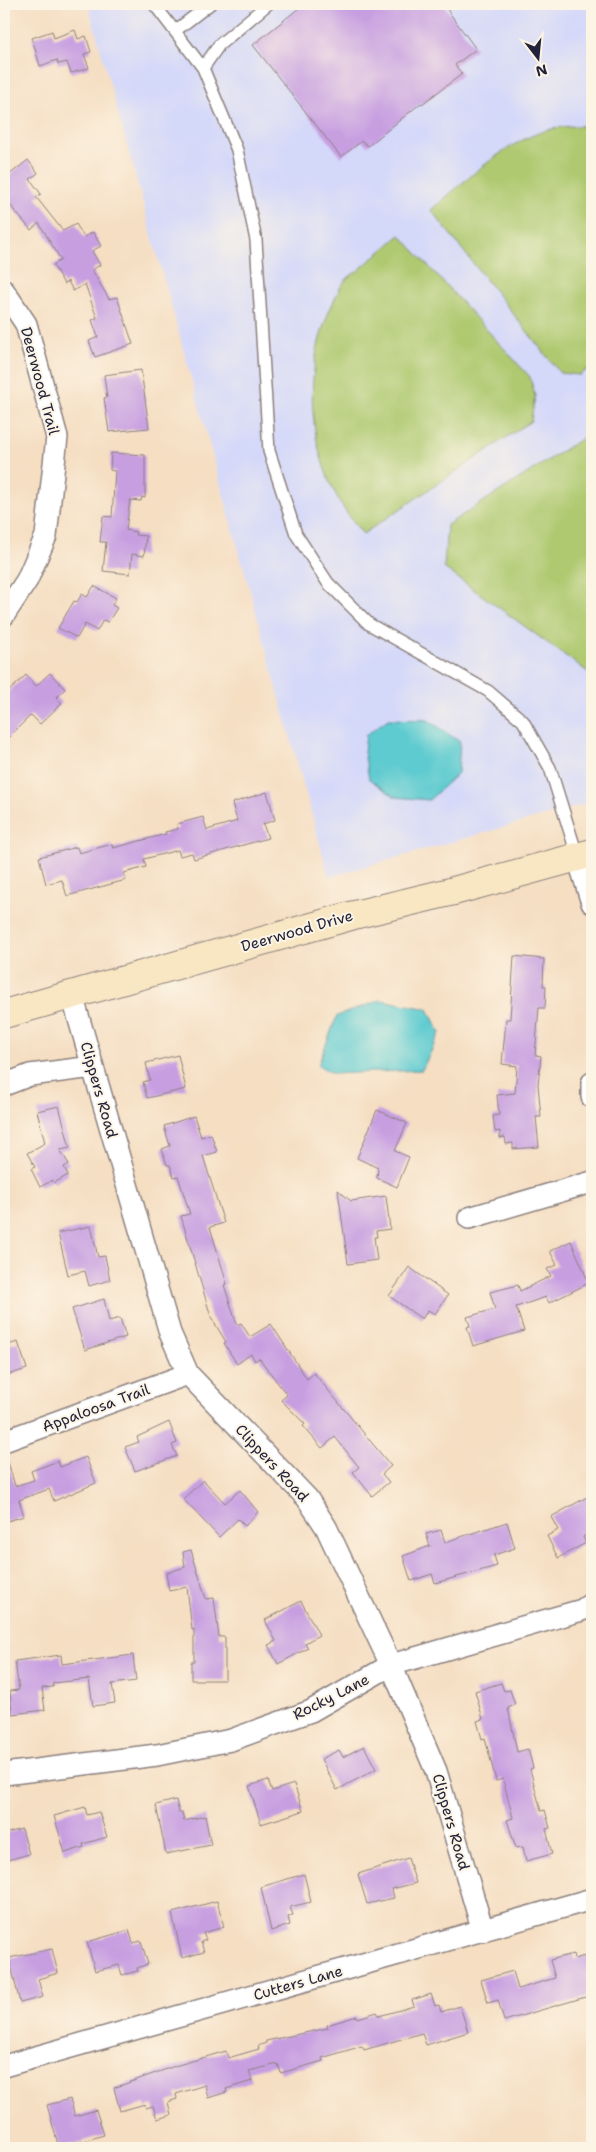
<svg xmlns="http://www.w3.org/2000/svg" width="596" height="2152" font-family="'Shantell Sans',sans-serif">
<rect width="100%" height="100%" fill="#fcf5e5"/>
<filter id="ink" filterUnits="userSpaceOnUse"><feTurbulence type="fractalNoise" baseFrequency=".02" numOctaves="2"/><feDisplacementMap in="SourceGraphic" scale="10" xChannelSelector="R" yChannelSelector="G"/><feConvolveMatrix kernelMatrix="1 2 1 2 8 2 1 2 1" color-interpolation-filters="sRGB"/></filter>
<filter id="wash" filterUnits="userSpaceOnUse"><feTurbulence type="fractalNoise" baseFrequency=".0096" numOctaves="4" result="noise"/><feDisplacementMap in="SourceGraphic" scale="20" xChannelSelector="R" yChannelSelector="G"/><feGaussianBlur stdDeviation="1.12" result="paint"/><feColorMatrix in="noise" values="0 0 0 0 0 0 0 0 0 0 0 0 0 0 0 0 0 1.4 0 .05"/><feComposite in="paint" operator="in"/></filter>
<g filter="url(#wash)">
<rect width="100%" height="100%" fill="#f5dec2"/>
<path fill="#d4d8f9" d="M 88,4 L 592,4 L 592,802 L 329,877 Z"/>
<path fill="#aec970" stroke="#687656" d="M 587,126 L 592,127 L 592,366 L 580,375 L 560,373 L 431,210 C 467,180 508,138 556,128 C 565,126 577,126 587,126 Z
M 400,235 L 530,377 L 535,396 L 531,421 L 363,534 C 308,472 298,379 332,305 C 335,299 338,291 342,285 C 345,279 353,274 359,270 C 372,258 386,247 400,235 Z
M 592,432 L 592,675 L 444,568 L 447,525 Z"/>
<path fill="#5dcbd0" stroke="#407686" d="M 388,719 L 428,720 L 460,742 L 458,773 L 429,800 L 395,797 L 369,779 L 364,752 L 366,735 Z
M 381,1000 L 428,1009 L 440,1033 L 422,1070 L 333,1074 L 318,1065 L 337,1016 Z"/>
<g id="blocks">
<path fill="#c79fe1" d="M 304,4 L 443,4 L 476,49 L 455,65 L 462,74 L 422,104 L 421,103 L 368,146 L 362,141 L 341,157 L 253,45 Z
M 75,30 L 78,39 L 86,36 L 91,52 L 84,54 L 89,68 L 71,73 L 67,62 L 58,64 L 57,60 L 40,66 L 32,38 L 52,31 L 54,38 Z
M 28,160 L 38,173 L 30,179 L 41,194 L 36,197 L 63,231 L 76,224 L 84,237 L 93,232 L 101,246 L 92,251 L 100,265 L 92,270 L 109,299 L 117,297 L 133,344 L 95,357 L 89,341 L 98,337 L 92,320 L 97,318 L 85,284 L 73,291 L 68,281 L 64,284 L 53,265 L 61,260 L 39,223 L 31,230 L 4,198 L 4,179 Z
M 141,370 L 149,428 L 109,432 L 104,398 L 107,398 L 104,375 Z
M 111,453 L 145,455 L 145,498 L 142,497 L 141,501 L 130,500 L 126,530 L 136,532 L 135,535 L 146,536 L 144,556 L 132,554 L 130,574 L 103,571 L 106,542 L 100,542 L 103,516 L 112,517 L 115,471 L 110,470 Z
M 94,586 L 116,598 L 112,605 L 117,608 L 108,622 L 103,620 L 97,631 L 85,624 L 77,638 L 58,628 L 74,601 L 77,602 L 82,594 L 87,597 Z
M 50,673 L 65,689 L 56,698 L 62,703 L 40,724 L 31,715 L 4,742 L 4,696 L 26,675 L 36,686 Z
M 267,792 L 275,820 L 263,824 L 268,838 L 194,859 L 192,853 L 180,856 L 178,850 L 144,859 L 146,867 L 124,873 L 126,880 L 67,896 L 62,880 L 46,884 L 39,857 L 77,847 L 79,853 L 112,844 L 113,848 L 166,834 L 165,832 L 178,829 L 177,824 L 203,817 L 207,830 L 237,821 L 232,803 Z
M 514,956 L 544,959 L 543,986 L 546,986 L 545,1008 L 539,1008 L 535,1055 L 541,1056 L 538,1085 L 541,1117 L 536,1117 L 539,1147 L 513,1149 L 513,1143 L 506,1144 L 505,1137 L 500,1138 L 500,1131 L 495,1132 L 493,1116 L 499,1115 L 497,1095 L 515,1093 L 517,1066 L 502,1064 L 506,1019 L 510,1019 Z
M 178,1055 L 186,1089 L 147,1098 L 143,1082 L 150,1080 L 146,1063 Z
M 59,1106 L 70,1148 L 60,1150 L 69,1164 L 64,1167 L 68,1175 L 54,1183 L 53,1180 L 40,1187 L 31,1169 L 35,1167 L 27,1153 L 45,1143 L 37,1111 Z
M 377,1110 L 407,1123 L 395,1151 L 409,1157 L 397,1187 L 377,1178 L 378,1168 L 357,1158 Z
M 194,1116 L 201,1137 L 211,1134 L 217,1152 L 203,1156 L 224,1223 L 210,1227 L 227,1284 L 224,1285 L 237,1325 L 241,1323 L 250,1337 L 271,1324 L 307,1379 L 314,1373 L 391,1466 L 382,1474 L 389,1482 L 372,1496 L 353,1472 L 359,1467 L 335,1437 L 322,1448 L 303,1426 L 305,1424 L 281,1400 L 287,1395 L 259,1358 L 255,1361 L 251,1354 L 237,1364 L 224,1343 L 226,1342 L 211,1317 L 181,1216 L 190,1214 L 178,1176 L 174,1177 L 170,1165 L 167,1165 L 162,1149 L 170,1146 L 164,1126 Z
M 338,1190 L 351,1201 L 386,1196 L 390,1229 L 376,1231 L 377,1237 L 374,1237 L 377,1260 L 348,1264 Z
M 91,1226 L 98,1257 L 105,1256 L 110,1280 L 89,1286 L 85,1271 L 68,1275 L 58,1233 Z
M 571,1241 L 589,1283 L 549,1303 L 546,1297 L 516,1307 L 524,1331 L 473,1346 L 467,1327 L 470,1326 L 467,1317 L 495,1309 L 490,1292 L 518,1285 L 520,1291 L 551,1276 L 547,1269 L 557,1265 L 550,1251 Z
M 409,1267 L 448,1295 L 435,1314 L 428,1310 L 422,1319 L 389,1296 Z
M 104,1299 L 109,1321 L 120,1318 L 126,1337 L 85,1350 L 72,1309 Z
M 18,1342 L 27,1369 L 4,1376 L 4,1346 Z
M 169,1422 L 177,1443 L 172,1445 L 177,1456 L 135,1471 L 125,1447 L 139,1442 L 137,1437 Z
M 86,1457 L 96,1483 L 54,1501 L 49,1489 L 19,1500 L 24,1516 L 4,1522 L 4,1463 L 8,1462 L 15,1486 L 34,1480 L 31,1471 L 58,1461 L 60,1467 Z
M 203,1480 L 225,1503 L 240,1490 L 258,1512 L 245,1526 L 238,1519 L 219,1537 L 183,1499 Z
M 587,1497 L 592,1507 L 592,1531 L 583,1537 L 586,1543 L 558,1558 L 547,1536 L 558,1530 L 551,1517 Z
M 507,1522 L 515,1548 L 494,1555 L 497,1566 L 435,1583 L 432,1574 L 411,1581 L 403,1556 L 430,1546 L 426,1534 L 441,1530 L 445,1542 Z
M 191,1550 L 206,1599 L 214,1598 L 219,1637 L 225,1637 L 225,1680 L 191,1680 L 191,1662 L 194,1662 L 194,1629 L 192,1630 L 187,1587 L 169,1591 L 166,1573 L 185,1567 L 183,1552 Z
M 301,1601 L 319,1635 L 305,1643 L 308,1648 L 278,1664 L 268,1645 L 276,1641 L 265,1620 Z
M 61,1655 L 62,1664 L 133,1655 L 136,1681 L 112,1684 L 115,1703 L 93,1706 L 89,1679 L 53,1683 L 53,1687 L 42,1688 L 45,1710 L 12,1714 L 10,1691 L 19,1690 L 15,1661 Z
M 501,1683 L 504,1691 L 510,1690 L 515,1705 L 508,1708 L 517,1752 L 528,1749 L 533,1768 L 530,1769 L 541,1811 L 545,1810 L 550,1828 L 546,1829 L 552,1854 L 526,1861 L 523,1847 L 516,1848 L 507,1820 L 513,1818 L 503,1779 L 496,1781 L 485,1738 L 482,1739 L 477,1721 L 483,1719 L 475,1691 Z
M 364,1746 L 376,1769 L 337,1790 L 321,1759 L 339,1750 L 343,1757 Z
M 268,1780 L 272,1791 L 294,1784 L 303,1811 L 261,1824 L 249,1786 Z
M 176,1800 L 179,1812 L 182,1812 L 184,1821 L 205,1816 L 211,1845 L 166,1854 L 156,1805 Z
M 85,1807 L 87,1815 L 99,1812 L 107,1837 L 83,1844 L 84,1847 L 65,1853 L 54,1816 Z
M 22,1829 L 29,1854 L 4,1861 L 4,1834 Z
M 408,1858 L 416,1883 L 392,1889 L 394,1898 L 367,1904 L 358,1874 Z
M 304,1874 L 311,1902 L 290,1907 L 293,1915 L 288,1917 L 290,1925 L 271,1931 L 261,1887 Z
M 217,1901 L 224,1927 L 203,1933 L 206,1940 L 201,1942 L 204,1952 L 182,1958 L 172,1913 Z
M 129,1930 L 133,1943 L 141,1941 L 148,1964 L 137,1968 L 138,1971 L 122,1975 L 119,1965 L 95,1971 L 87,1942 Z
M 52,1949 L 58,1973 L 38,1979 L 43,1997 L 20,2003 L 9,1958 Z
M 573,1954 L 574,1959 L 592,1954 L 592,1995 L 504,2021 L 498,2000 L 488,2003 L 481,1980 L 513,1971 L 518,1989 L 555,1978 L 550,1960 Z
M 431,1994 L 435,2006 L 439,2005 L 441,2012 L 460,2006 L 468,2032 L 426,2045 L 422,2033 L 364,2050 L 362,2046 L 322,2058 L 323,2061 L 281,2073 L 278,2064 L 249,2071 L 252,2081 L 226,2089 L 227,2092 L 208,2098 L 205,2085 L 176,2094 L 177,2099 L 168,2102 L 171,2115 L 157,2119 L 153,2106 L 146,2108 L 145,2104 L 120,2111 L 114,2088 L 175,2066 L 226,2051 L 228,2058 L 259,2049 L 258,2046 L 266,2043 L 266,2041 L 328,2028 L 327,2025 L 357,2016 L 358,2018 L 377,2012 L 379,2016 L 414,2006 L 412,2000 Z
M 70,2099 L 75,2116 L 96,2110 L 104,2135 L 59,2148 L 47,2105 Z"/>
</g>
</g>
<g filter="url(#ink)">
<use href="#blocks" fill-opacity="0" stroke="#8c807e" stroke-width="1"/>
<g fill="none" stroke-linecap="round" stroke-linejoin="round">
<defs>
<path id="lane" d="M 154,4 L 203,68 L 237,150 L 256,240 L 269,451 L 296,534 L 328,583 L 369,624 L 488,691 L 523,721 L 550,768 L 578,858
M 175,31 L 210,4
M 203,68 L 219,45 L 268,4"/>
<path id="street" d="M 4,291 L 26,324 L 57,437 L 46,536 L 27,580 L 4,615
M 578,858 L 592,903
M 72,995 L 170,1333 L 188,1374 L 307,1498 L 326,1527 L 391,1665 L 436,1771 L 483,1931
M 592,1083 L 592,1097
M 4,1085 L 30,1075 L 93,1067
M 469,1218 L 592,1182
M 4,1441 L 188,1374
M 4,1774 L 157,1755 L 231,1740 L 311,1711 L 391,1665 L 582,1610 L 592,1603
M 4,2066 L 592,1899"/>
<path id="secondary" d="M 4,1014 L 354,915 L 450,892 L 592,853"/>
</defs>
<use href="#lane" stroke="#8c807e" stroke-width="14"/>
<use href="#street" stroke="#8c807e" stroke-width="24"/>
<use href="#secondary" stroke="#8c807e" stroke-width="30"/>
<use href="#lane" stroke="#fff" stroke-width="11"/>
<use href="#street" stroke="#fff" stroke-width="21"/>
<use href="#secondary" stroke="#f9e7c3" stroke-width="28"/>
</g>
</g>
<g text-anchor="middle" stroke-width="4" stroke-linejoin="round" paint-order="stroke">
<g font-size="15" fill="#22223b" stroke="#fcf5e5">
<text transform="translate(40 381) rotate(75)" y="5">Deerwood Trail</text>
<text transform="translate(297 931) rotate(-16)" y="5">Deerwood Drive</text>
<text transform="translate(99 1090) rotate(74)" y="5">Clippers Road</text>
<text transform="translate(96 1408) rotate(-20)" y="5">Appaloosa Trail</text>
<text transform="translate(272 1463) rotate(47)" y="5">Clippers Road</text>
<text transform="translate(331 1697) rotate(-27)" y="5">Rocky Lane</text>
<text transform="translate(451 1822) rotate(74)" y="5">Clippers Road</text>
<text transform="translate(298 1983) rotate(-16)" y="5">Cutters Lane</text>
</g>
</g>
<rect width="596" height="2152" fill="none" stroke="#fcf5e5" stroke-width="20"/>
<g transform="translate(538 58) rotate(164)" stroke="#fcf5e5" stroke-width="4" paint-order="stroke">
<path d="M0-4L9 19L0 12L-9 19Z" fill="#22223b"/>
<text y="-8" font-size="14" font-weight="bold" text-anchor="middle" fill="#22223b">N</text>
</g>
</svg>
